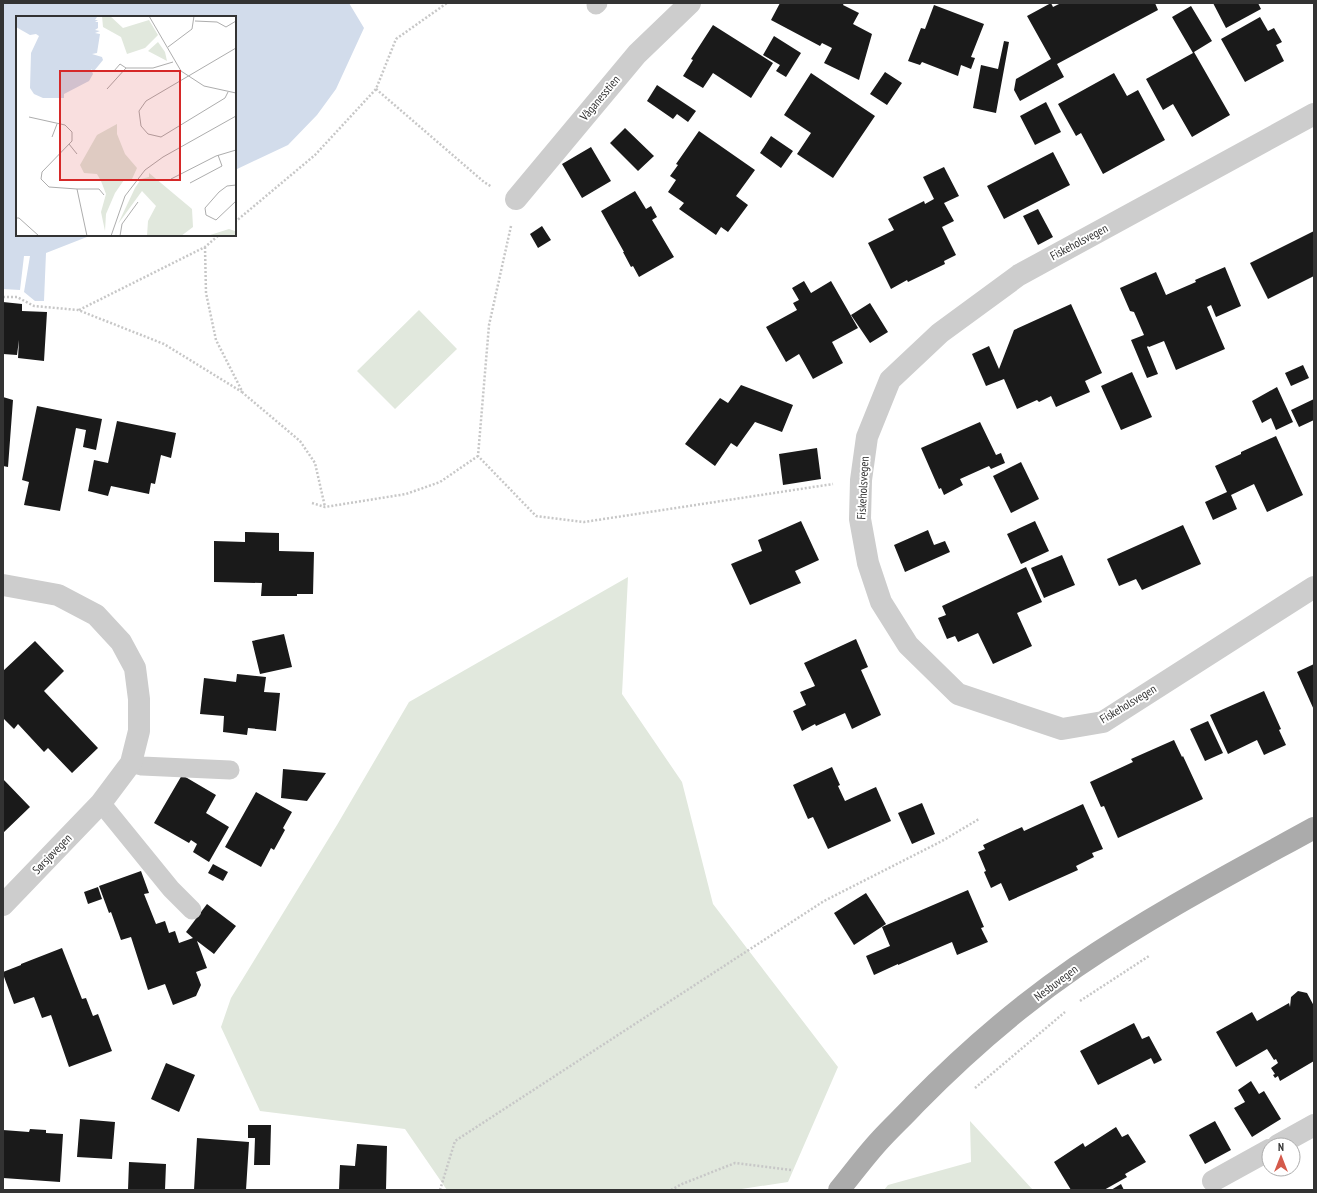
<svg xmlns="http://www.w3.org/2000/svg" width="1317" height="1193" font-family="'PT Sans Narrow',sans-serif">
<rect width="100%" height="100%" fill="#fff"/>
<path fill="#e1e8dd" d="M 419,310 L 457,349 L 395,409 L 357,371 Z
M 628,577 L 622,694 L 682,782 L 713,904 L 838,1067 L 788,1182 L 735,1190 L 447,1190 L 405,1129 L 260,1111 L 221,1027 L 231,998 L 337,825 L 409,702 Z
M 970,1121 L 1033,1190 L 884,1190 L 888,1185 L 971,1162 Z"/>
<path fill="#d2dceb" d="M 3,3 L 349,3 L 364,28 L 336,89 L 317,115 L 288,145 L 235,170 L 235,17 L 17,17 L 17,235 L 92,235 L 46,253 L 44,301 L 35,301 L 24,292 L 30,256 L 24,256 L 20,290 L 3,289 Z"/>
<path fill="#1a1a1a" d="M 780,3 L 844,3 L 843,5 L 859,13 L 853,24 L 872,34 L 859,80 L 824,63 L 832,48 L 822,43 L 820,46 L 771,20 Z
M 1051,3 L 1053,7 L 1061,3 L 1067,3 L 1068,4 L 1070,3 L 1155,3 L 1158,10 L 1057,64 L 1064,77 L 1020,101 L 1014,90 L 1016,79 L 1051,59 L 1027,16 Z
M 1213,3 L 1258,3 L 1261,9 L 1226,28 Z
M 934,5 L 984,24 L 971,57 L 975,58 L 971,69 L 961,65 L 958,76 L 922,62 L 920,65 L 908,61 L 921,28 L 925,29 Z
M 1191,6 L 1212,41 L 1194,52 L 1230,115 L 1192,137 L 1173,104 L 1163,110 L 1146,79 L 1193,53 L 1172,17 Z
M 1260,17 L 1268,31 L 1274,28 L 1282,42 L 1276,45 L 1284,61 L 1245,82 L 1221,39 Z
M 713,25 L 773,63 L 751,98 L 713,73 L 703,88 L 683,76 L 693,60 L 691,59 Z
M 774,36 L 801,53 L 786,77 L 776,71 L 780,65 L 763,55 Z
M 1004,41 L 1009,42 L 996,113 L 973,108 L 981,65 L 998,69 Z
M 885,72 L 902,83 L 887,105 L 870,94 Z
M 811,73 L 875,116 L 833,178 L 797,154 L 811,133 L 784,115 Z
M 1114,73 L 1127,96 L 1138,90 L 1165,140 L 1103,174 L 1081,133 L 1076,136 L 1058,104 Z
M 657,85 L 696,111 L 688,122 L 677,114 L 673,119 L 647,101 Z
M 1046,102 L 1061,132 L 1035,145 L 1020,116 Z
M 625,128 L 654,156 L 638,171 L 610,143 Z
M 699,131 L 755,170 L 736,196 L 748,205 L 728,232 L 721,227 L 716,235 L 679,209 L 684,203 L 668,192 L 676,180 L 670,176 L 678,165 L 676,164 Z
M 771,136 L 793,151 L 781,168 L 760,153 Z
M 591,147 L 611,181 L 582,198 L 562,164 Z
M 1053,152 L 1070,185 L 1004,219 L 987,186 Z
M 944,167 L 959,196 L 944,203 L 954,221 L 942,227 L 956,255 L 944,261 L 945,264 L 908,282 L 907,280 L 891,289 L 868,243 L 894,230 L 888,219 L 924,201 L 925,204 L 934,199 L 923,177 Z
M 635,191 L 646,209 L 651,206 L 657,217 L 652,220 L 674,257 L 639,277 L 633,266 L 631,267 L 623,252 L 624,252 L 601,211 Z
M 1038,209 L 1053,237 L 1038,245 L 1023,216 Z
M 542,226 L 551,240 L 538,248 L 530,234 Z
M 1314,231 L 1314,276 L 1268,299 L 1250,263 Z
M 1225,267 L 1241,306 L 1216,317 L 1211,305 L 1207,307 L 1225,349 L 1176,370 L 1164,341 L 1149,347 L 1148,346 L 1147,347 L 1158,374 L 1147,378 L 1131,340 L 1144,335 L 1134,312 L 1130,311 L 1120,288 L 1156,272 L 1166,295 L 1196,282 L 1195,280 Z
M 804,281 L 811,293 L 831,281 L 858,328 L 832,342 L 843,363 L 813,379 L 799,354 L 786,362 L 766,327 L 797,310 L 793,303 L 799,300 L 792,288 Z
M 3,302 L 22,304 L 22,311 L 47,312 L 44,361 L 18,358 L 19,340 L 17,355 L 3,354 Z
M 870,303 L 888,332 L 870,343 L 851,315 Z
M 1071,304 L 1102,373 L 1085,381 L 1090,392 L 1056,407 L 1051,396 L 1039,402 L 1037,400 L 1017,409 L 1004,379 L 986,386 L 972,354 L 989,346 L 999,369 L 1014,330 Z
M 1303,365 L 1309,378 L 1291,386 L 1285,373 Z
M 1132,372 L 1152,417 L 1121,430 L 1101,386 Z
M 741,385 L 793,405 L 782,432 L 755,422 L 737,447 L 731,443 L 715,466 L 685,444 L 720,398 L 728,403 Z
M 1277,387 L 1293,422 L 1276,430 L 1271,418 L 1262,423 L 1252,401 Z
M 3,397 L 13,400 L 8,467 L 3,466 Z
M 1314,399 L 1314,420 L 1299,427 L 1291,410 Z
M 37,406 L 102,419 L 96,450 L 83,447 L 86,430 L 76,428 L 60,511 L 24,505 L 29,482 L 22,480 Z
M 117,421 L 176,433 L 171,458 L 161,455 L 155,484 L 151,483 L 149,494 L 111,486 L 108,496 L 88,491 L 94,460 L 108,463 Z
M 980,422 L 996,455 L 1001,453 L 1005,463 L 991,469 L 989,466 L 960,479 L 963,485 L 944,495 L 941,488 L 939,489 L 921,448 Z
M 1276,436 L 1303,495 L 1267,512 L 1254,484 L 1231,495 L 1237,509 L 1213,520 L 1205,502 L 1227,492 L 1215,466 L 1241,454 L 1241,452 Z
M 817,448 L 821,479 L 783,485 L 779,454 Z
M 1021,462 L 1039,499 L 1011,513 L 993,476 Z
M 801,521 L 819,560 L 795,571 L 801,583 L 750,605 L 731,564 L 762,551 L 758,540 Z
M 1035,521 L 1049,551 L 1021,564 L 1007,534 Z
M 1183,525 L 1201,564 L 1142,590 L 1136,579 L 1119,586 L 1107,559 Z
M 928,530 L 934,545 L 945,541 L 950,552 L 905,572 L 894,545 Z
M 245,532 L 279,533 L 279,551 L 314,552 L 313,594 L 297,594 L 297,596 L 261,596 L 262,583 L 214,582 L 214,541 L 245,542 Z
M 1062,555 L 1075,585 L 1044,598 L 1031,568 Z
M 1026,567 L 1042,602 L 1017,613 L 1032,646 L 993,664 L 978,633 L 958,642 L 955,636 L 947,639 L 938,618 L 946,615 L 942,606 Z
M 284,634 L 292,667 L 260,674 L 252,641 Z
M 856,639 L 868,667 L 861,670 L 881,715 L 852,729 L 845,713 L 816,726 L 815,724 L 802,731 L 793,711 L 806,705 L 800,692 L 815,686 L 804,663 Z
M 35,641 L 64,671 L 44,691 L 98,748 L 72,773 L 48,748 L 44,752 L 18,724 L 14,729 L 3,718 L 3,671 Z
M 1314,664 L 1314,710 L 1297,672 Z
M 237,674 L 266,677 L 264,692 L 280,693 L 276,731 L 248,728 L 247,735 L 223,732 L 224,716 L 200,714 L 204,678 L 236,682 Z
M 1264,691 L 1281,729 L 1279,730 L 1286,745 L 1264,755 L 1257,740 L 1228,754 L 1210,715 Z
M 1208,721 L 1223,753 L 1205,761 L 1190,729 Z
M 1174,740 L 1182,757 L 1183,756 L 1203,799 L 1118,838 L 1104,806 L 1101,807 L 1090,782 L 1133,762 L 1131,759 Z
M 832,767 L 840,785 L 838,786 L 845,801 L 876,787 L 891,821 L 828,849 L 813,817 L 808,819 L 793,785 Z
M 283,769 L 326,773 L 307,801 L 281,798 Z
M 182,775 L 216,795 L 206,813 L 229,827 L 209,862 L 193,852 L 197,844 L 191,840 L 189,843 L 154,823 Z
M 3,779 L 30,807 L 3,833 Z
M 256,792 L 292,812 L 283,828 L 285,830 L 274,850 L 271,848 L 261,867 L 225,847 Z
M 922,803 L 935,834 L 912,844 L 898,813 Z
M 1083,804 L 1103,849 L 1092,853 L 1094,857 L 1076,866 L 1078,870 L 1009,901 L 1001,883 L 991,888 L 984,872 L 986,871 L 978,852 L 985,849 L 983,845 L 1022,827 L 1024,831 Z
M 213,864 L 228,872 L 223,881 L 208,873 Z
M 141,871 L 149,893 L 144,894 L 156,924 L 165,921 L 169,933 L 175,931 L 179,943 L 193,938 L 186,932 L 207,904 L 236,926 L 214,954 L 197,941 L 207,968 L 196,972 L 201,985 L 196,996 L 173,1005 L 165,984 L 148,990 L 131,937 L 121,940 L 111,912 L 109,913 L 99,886 Z
M 98,887 L 102,899 L 88,904 L 84,892 Z
M 968,890 L 984,927 L 981,928 L 988,942 L 957,955 L 952,942 L 898,965 L 898,964 L 874,975 L 866,956 L 890,946 L 882,927 Z
M 866,893 L 886,924 L 854,945 L 834,913 Z
M 62,948 L 82,999 L 86,998 L 93,1016 L 98,1014 L 112,1051 L 69,1067 L 51,1015 L 42,1018 L 34,997 L 14,1004 L 3,974 L 3,972 L 21,965 L 21,964 Z
M 1298,991 L 1307,993 L 1314,1006 L 1314,1058 L 1313,1059 L 1314,1061 L 1280,1081 L 1278,1076 L 1275,1078 L 1273,1075 L 1275,1074 L 1271,1068 L 1278,1063 L 1276,1059 L 1274,1060 L 1267,1049 L 1236,1067 L 1216,1032 L 1252,1012 L 1257,1021 L 1289,1003 L 1290,1007 L 1291,997 Z
M 1134,1023 L 1142,1039 L 1149,1036 L 1162,1060 L 1154,1064 L 1151,1058 L 1098,1085 L 1080,1051 Z
M 166,1063 L 195,1075 L 179,1112 L 151,1099 Z
M 1251,1081 L 1259,1094 L 1264,1091 L 1281,1119 L 1252,1137 L 1234,1108 L 1245,1102 L 1238,1090 Z
M 80,1119 L 115,1122 L 112,1159 L 77,1157 Z
M 1215,1121 L 1231,1150 L 1205,1164 L 1189,1135 Z
M 248,1125 L 271,1125 L 270,1165 L 254,1165 L 255,1138 L 248,1138 Z
M 1116,1127 L 1122,1137 L 1128,1134 L 1146,1162 L 1125,1174 L 1127,1177 L 1104,1190 L 1071,1190 L 1054,1162 L 1083,1143 L 1085,1147 Z
M 30,1129 L 46,1130 L 46,1133 L 63,1134 L 60,1182 L 3,1178 L 3,1130 L 29,1132 Z
M 197,1138 L 249,1142 L 246,1190 L 194,1190 Z
M 357,1144 L 387,1146 L 386,1190 L 339,1190 L 340,1165 L 355,1166 Z
M 129,1162 L 166,1164 L 165,1190 L 128,1190 Z
M 1121,1184 L 1124,1190 L 1111,1190 Z"/>
<g fill="none" stroke-linecap="round" stroke-linejoin="round">
<path stroke="#c7c7c7" stroke-width="2.5" stroke-dasharray="2 2" stroke-linecap="butt" d="M 376,89 L 484,182 L 492,187
M 235,222 L 315,155 L 376,89 L 396,39 L 447,3
M 511,226 L 489,325 L 478,456 L 536,516 L 584,522 L 833,484
M 205,247 L 206,293 L 216,340 L 243,393 L 300,441 L 315,463 L 325,507
M 3,297 L 17,297 L 34,306 L 78,310 L 164,344 L 242,392
M 79,310 L 205,247 L 219,235
M 312,503 L 325,507 L 406,494 L 440,482 L 478,456
M 1080,1001 L 1149,956
M 975,1088 L 1065,1012
M 440,1190 L 455,1141 L 824,901 L 942,841 L 979,819
M 671,1190 L 682,1184 L 735,1163 L 791,1170"/>
<path stroke="#cdcdcd" stroke-width="19" d="M 596,5 L 598,3
M 131,763 L 142,766 L 230,770
M 101,803 L 171,889 L 192,910"/>
<path stroke="#cdcdcd" stroke-width="22" d="M 1314,114 L 1019,275 L 940,333 L 890,380 L 867,437 L 861,480 L 860,519 L 868,563 L 881,602 L 908,645 L 958,694 L 1062,729 L 1103,722 L 1314,587
M 516,199 L 637,54 L 690,3
M 3,585 L 58,595 L 96,615 L 121,642 L 135,668 L 139,699 L 139,731 L 131,763 L 101,803 L 3,905
M 1278,1145 L 1314,1125
M 1213,1181 L 1269,1150"/>
<path stroke="#ababab" stroke-width="22" d="M 839,1190 C 853,1173 866,1155 881,1139 C 892,1127 904,1116 915,1104 C 964,1054 1018,1007 1076,967 C 1152,915 1234,872 1314,828"/>
</g>
<g text-anchor="middle" stroke-width="4" stroke-linejoin="round" paint-order="stroke">
<g font-size="12" fill="#333" stroke="#fff">
<text transform="translate(600 98) rotate(-50)" y="4">Våganesstien</text>
<text transform="translate(1079 242) rotate(-28)" y="4">Fiskeholsvegen</text>
<text transform="translate(863 488) rotate(-87)" y="4">Fiskeholsvegen</text>
<text transform="translate(1128 704) rotate(-31)" y="4">Fiskeholsvegen</text>
<text transform="translate(52 854) rotate(-46)" y="4">Sørsjøvegen</text>
<text transform="translate(1056 983) rotate(-37)" y="4">Nesbuvegen</text>
</g>
</g>
<g transform="translate(16 16)">
<rect width="220" height="220" fill="#fff"/>
<path d="M 86,0 L 94,0 L 107,12 L 133,4 L 142,19 L 129,32 L 111,38 L 105,21 L 87,11 ZM 142,26 L 149,36 L 151,45 L 132,35 ZM 101,108 L 101,118 L 109,138 L 121,152 L 116,163 L 108,164 L 99,177 L 90,198 L 89,215 L 85,196 L 90,178 L 85,165 L 81,158 L 68,157 L 64,149 L 81,119 ZM 133,157 L 176,193 L 177,211 L 165,220 L 131,220 L 132,205 L 140,190 L 126,175 L 102,208 L 119,172 L 125,163 L 133,161 ZM 213,213 L 219,215 L 220,220 L 191,220 Z" fill="#e1e8dd"/>
<path d="M 0,0 L 81,1 L 79,4 L 82,4 L 79,6 L 82,6 L 82,12 L 79,14 L 84,15 L 79,17 L 84,18 L 81,37 L 76,38 L 86,41 L 87,44 L 78,55 L 75,53 L 77,58 L 73,65 L 48,78 L 48,82 L 27,82 L 18,78 L 14,72 L 15,37 L 23,20 L 20,18 L 14,19 L 0,11 Z" fill="#d2dceb"/>
<path fill="none" stroke="#adadad" stroke-width="1" d="M 133,0 L 165,55 L 188,70 L 220,77M 179,5 L 201,6 L 210,11 L 220,5M 152,31 L 176,13 L 178,0M 98,55 L 104,48 L 110,52M 91,73 L 110,52 L 137,52 L 157,46M 212,76 L 209,82 L 145,121 L 132,118 L 125,110 L 123,95 L 130,85 L 220,32M 13,101 L 49,109 L 56,116 L 56,125 L 26,156 L 25,163 L 33,171 L 61,173 L 71,220M 36,121 L 41,108M 53,128 L 61,138M 155,163 L 200,140 L 220,134M 174,167 L 206,150 L 202,139M 220,169 L 211,170 L 203,176 L 189,192 L 190,199 L 200,204 L 220,185M 61,173 L 83,173 L 88,179M 0,202 L 3,202 L 23,220M 95,220 L 109,180 L 129,154 L 147,141 L 220,100M 104,220 L 106,208 L 122,186"/>
<path fill="#d62828" fill-opacity="0.15" stroke="#d62828" stroke-width="2" d="M 44,55 L 164,55 L 164,164 L 44,164 Z"/>
<rect width="220" height="220" fill="none" stroke="#333" stroke-width="2"/>
</g>
<rect width="1317" height="1193" fill="none" stroke="#333333" stroke-width="8"/>
<g transform="translate(1281 1157)"><circle r="19" fill="#ffffff" stroke="#adadad"/>
<path d="M0-3L7 15L0 10L-7 15Z" fill="#d45a4b"/>
<text y="-6" font-size="11" font-weight="bold" text-anchor="middle" fill="#333333">N</text>
</g>
</svg>
